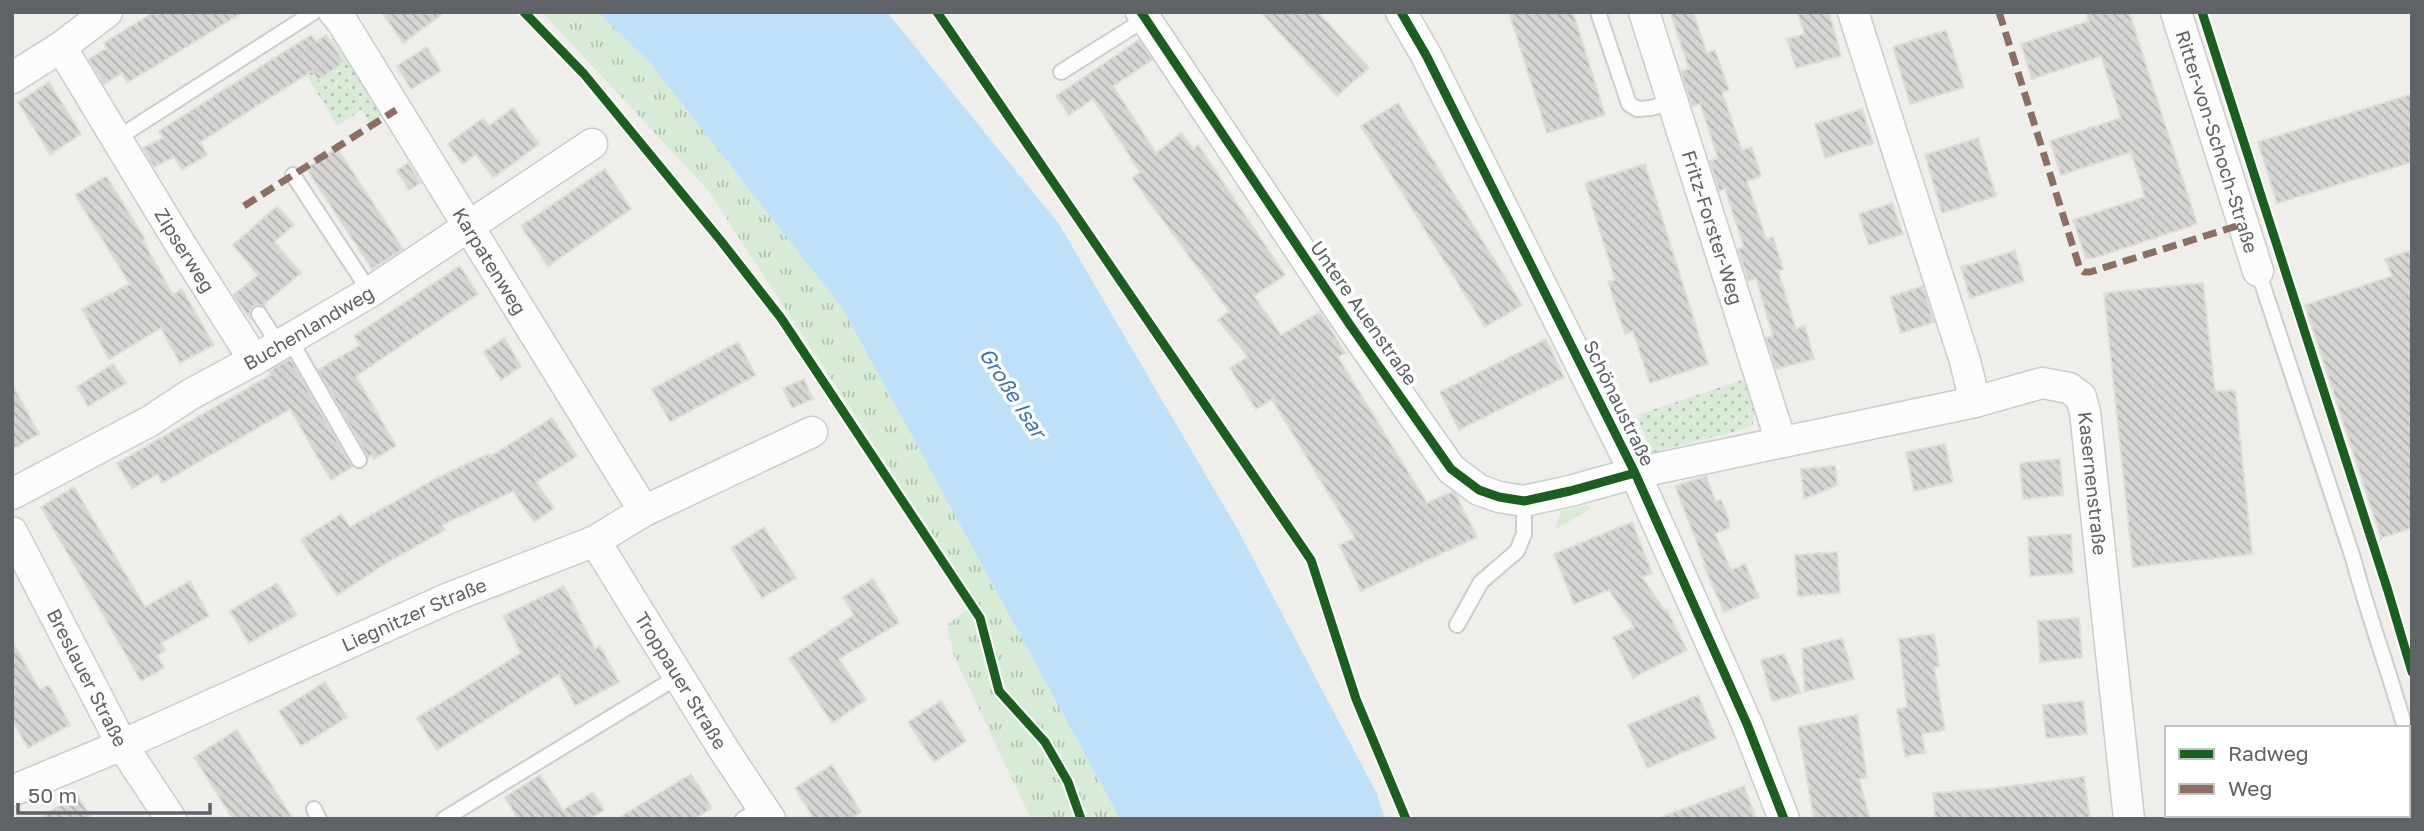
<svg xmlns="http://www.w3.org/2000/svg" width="2424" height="831" font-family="'Golos Text',sans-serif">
<defs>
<pattern id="grass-tufts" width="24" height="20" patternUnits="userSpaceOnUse" patternTransform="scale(1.75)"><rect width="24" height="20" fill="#d8ebd6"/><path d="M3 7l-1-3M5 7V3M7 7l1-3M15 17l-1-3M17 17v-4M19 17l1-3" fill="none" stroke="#b2c2b1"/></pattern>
<pattern id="park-dots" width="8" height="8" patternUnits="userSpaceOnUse" patternTransform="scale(1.75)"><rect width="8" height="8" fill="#d8ebd6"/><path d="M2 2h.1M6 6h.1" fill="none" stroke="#b2c2b1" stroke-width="1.8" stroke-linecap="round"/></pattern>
<pattern id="building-back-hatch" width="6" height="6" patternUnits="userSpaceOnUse" patternTransform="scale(1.75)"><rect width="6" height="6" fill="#d6d5d3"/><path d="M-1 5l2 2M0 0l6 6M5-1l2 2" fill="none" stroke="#b1b0af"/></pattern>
</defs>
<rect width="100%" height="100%" fill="#efeeea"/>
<path fill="url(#grass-tufts)" d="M 542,12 L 598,12 L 650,63 L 843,309 L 1120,819 L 1031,819 L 954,656 L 947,625 L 977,602 L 708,190 Z
M 1588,505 L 1591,508 L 1555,530 L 1561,511 Z"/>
<path fill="url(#park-dots)" d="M 338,35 L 386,113 L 370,123 L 362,110 L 337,126 L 306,74 L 312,70 L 318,80 L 343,62 L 330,41 Z
M 1748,378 L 1755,407 L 1753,424 L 1744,429 L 1651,453 L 1637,415 Z"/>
<path fill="#bfe0f9" d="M 598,12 L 887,12 L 1059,224 L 1238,530 L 1377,794 L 1385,819 L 1120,819 L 843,309 L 650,63 Z"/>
<path fill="url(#building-back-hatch)" stroke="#deddd9" stroke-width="2" d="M 154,12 L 243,12 L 127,83 L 122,73 L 104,84 L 89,59 L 107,48 L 104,43 Z
M 382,12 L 445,12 L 403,43 Z
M 1261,12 L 1318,12 L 1369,68 L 1337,96 Z
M 1509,12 L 1573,12 L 1605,115 L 1547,133 Z
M 1670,12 L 1693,12 L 1707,53 L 1715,50 L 1729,90 L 1722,92 L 1742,150 L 1752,147 L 1761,176 L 1747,181 L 1766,239 L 1773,237 L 1783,269 L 1778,271 L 1796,329 L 1805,326 L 1814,359 L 1776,369 L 1766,338 L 1773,336 L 1756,278 L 1748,281 L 1738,249 L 1744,247 L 1725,189 L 1719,191 L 1710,161 L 1718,158 L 1700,104 L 1692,106 L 1681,71 L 1689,69 Z
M 1797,12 L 1829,12 L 1841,56 L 1796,68 L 1787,39 L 1805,34 Z
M 2086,12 L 2129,12 L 2197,224 L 2094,258 L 2086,258 L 2073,220 L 2145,197 L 2131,152 L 2061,175 L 2050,141 L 2121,118 L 2101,56 L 2032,79 L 2021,44 L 2089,21 Z
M 1946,30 L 1964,87 L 1910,104 L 1893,47 Z
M 311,35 L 316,42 L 326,35 L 344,62 L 318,80 L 312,71 L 200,142 L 207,155 L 182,170 L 174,157 L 154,167 L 143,148 L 163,138 L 159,131 Z
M 1139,40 L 1152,60 L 1113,86 L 1156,153 L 1181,133 L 1193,149 L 1198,145 L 1285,275 L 1254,296 L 1281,335 L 1320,312 L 1345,353 L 1338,357 L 1427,503 L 1452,492 L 1456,495 L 1477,537 L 1361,591 L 1339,545 L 1355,538 L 1272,399 L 1256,409 L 1230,368 L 1248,357 L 1218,320 L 1229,311 L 1132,178 L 1140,172 L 1093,99 L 1069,115 L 1056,96 Z
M 427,47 L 441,71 L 411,89 L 397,66 Z
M 49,82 L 81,134 L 50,154 L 18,102 Z
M 2412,94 L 2412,162 L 2277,203 L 2258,142 Z
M 1398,103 L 1522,305 L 1485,327 L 1361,126 Z
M 513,108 L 539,144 L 493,178 L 476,154 L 463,164 L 448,144 L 483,118 L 489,126 Z
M 1862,109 L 1873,143 L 1825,158 L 1815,124 Z
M 1978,138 L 1996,196 L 1942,213 L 1925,155 Z
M 337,148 L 403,249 L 372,269 L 306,168 Z
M 408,163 L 421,183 L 409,190 L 397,170 Z
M 1645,164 L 1708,364 L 1650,383 L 1633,331 L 1625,334 L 1608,282 L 1615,280 L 1585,183 Z
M 605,169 L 631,209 L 548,266 L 521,226 Z
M 106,176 L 145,239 L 143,241 L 173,295 L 182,289 L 214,345 L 180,363 L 161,328 L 109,359 L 82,309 L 130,284 L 75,195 Z
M 1892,203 L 1903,234 L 1869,245 L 1859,214 Z
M 277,206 L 294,225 L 274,242 L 301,273 L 264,304 L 266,308 L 259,304 L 253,306 L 249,314 L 251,320 L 233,295 L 258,275 L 233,245 Z
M 2412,250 L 2412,528 L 2381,538 L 2305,305 L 2392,276 L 2385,259 Z
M 2015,251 L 2024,281 L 1970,298 L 1961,267 Z
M 460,266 L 478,294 L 356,376 L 396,446 L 374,459 L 372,455 L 368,457 L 318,370 L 360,345 L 354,336 Z
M 2203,283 L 2215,392 L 2235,390 L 2252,554 L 2133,567 L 2104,293 Z
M 1923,286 L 1934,322 L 1901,333 L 1890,297 Z
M 504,338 L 521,366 L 501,380 L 484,352 Z
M 1546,339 L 1564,377 L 1459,430 L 1440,392 Z
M 738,342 L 756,375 L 670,422 L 652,389 Z
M 290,359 L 352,467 L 331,480 L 290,409 L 162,483 L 158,474 L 132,489 L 117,463 L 271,375 L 269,371 Z
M 113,364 L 126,383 L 88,406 L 77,387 Z
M 804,379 L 813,399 L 792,408 L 783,388 Z
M 12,384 L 39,434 L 12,449 Z
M 552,418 L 577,456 L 536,482 L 554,508 L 534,522 L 513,491 L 442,525 L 445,530 L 388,562 L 337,595 L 301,540 L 341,514 L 350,527 L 435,479 L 488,454 L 489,457 Z
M 1945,444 L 1953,482 L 1914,491 L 1906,452 Z
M 2060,459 L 2063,495 L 2023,499 L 2020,463 Z
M 1835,466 L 1837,485 L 1804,499 L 1801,469 Z
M 1706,476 L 1716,502 L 1721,500 L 1729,520 L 1729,528 L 1715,534 L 1731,570 L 1745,564 L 1759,597 L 1724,612 L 1703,564 L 1705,564 L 1675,486 Z
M 74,487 L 145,607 L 190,581 L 209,616 L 161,643 L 165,650 L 157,656 L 164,668 L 141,681 L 41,507 Z
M 1632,522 L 1652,573 L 1642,577 L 1665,611 L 1667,610 L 1687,650 L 1633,678 L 1613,637 L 1634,627 L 1609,590 L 1574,604 L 1554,554 Z
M 764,527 L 796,578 L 762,598 L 731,548 Z
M 2071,534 L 2073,573 L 2030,576 L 2028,537 Z
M 1837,552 L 1840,593 L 1798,596 L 1795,555 Z
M 873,579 L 899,623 L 839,659 L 866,700 L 832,723 L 789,658 L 854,615 L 843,597 Z
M 277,583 L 297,615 L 249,643 L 230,611 Z
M 564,586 L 595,649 L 600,646 L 619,682 L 575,706 L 559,674 L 437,750 L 417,718 L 521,653 L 503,616 Z
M 2079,618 L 2082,658 L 2040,662 L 2038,621 Z
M 1934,634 L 1939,666 L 1934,667 L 1945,730 L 1922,734 L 1925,753 L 1905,756 L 1897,709 L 1907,707 L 1899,639 Z
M 1842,638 L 1854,679 L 1805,692 L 1802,649 Z
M 12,641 L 40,690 L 49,685 L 70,725 L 28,748 L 12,719 Z
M 1784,654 L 1801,693 L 1772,701 L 1761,660 Z
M 325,682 L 347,717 L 301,746 L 279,711 Z
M 1698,695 L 1716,738 L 1647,768 L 1628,725 Z
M 941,701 L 966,741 L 934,762 L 908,722 Z
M 2083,701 L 2087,734 L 2046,738 L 2043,705 Z
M 1857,715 L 1867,778 L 1859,779 L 1870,819 L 1814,819 L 1798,727 Z
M 237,730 L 293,819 L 233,819 L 194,757 Z
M 832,765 L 861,812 L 850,819 L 814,819 L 795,788 Z
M 691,774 L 712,808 L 694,819 L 617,819 Z
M 540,775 L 563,810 L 593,792 L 604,810 L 590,819 L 518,819 L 505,797 Z
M 2084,777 L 2090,819 L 1935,819 L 1933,793 L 1986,789 Z
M 1744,786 L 1756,819 L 1662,819 L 1661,817 Z
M 77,795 L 92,819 L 39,819 Z"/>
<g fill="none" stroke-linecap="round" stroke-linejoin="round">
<defs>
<path id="service" d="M 1598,12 L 1629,104 L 1637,109 L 1651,108 L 1673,101
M 1061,72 L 1145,19
M 116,139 L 314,12
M 293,175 L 370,292
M 2258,271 L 2353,558 C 2368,615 2389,671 2405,728
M 259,314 L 279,345
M 289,338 L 359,460
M 1457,625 L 1481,582 L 1517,551 L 1524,534 L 1524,501
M 314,809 L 319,819
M 2321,815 L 2322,819
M 444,819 L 679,676
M 743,819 L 763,807"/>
<g id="minor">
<path id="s1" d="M 334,12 L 343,23 C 442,186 544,348 644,511"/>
<path id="s2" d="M 1141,12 L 1350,325 L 1451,469 L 1479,490 L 1499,497 L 1524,501 L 1570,491 L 1635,473 L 1975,402 L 2042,383 L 2069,388 L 2081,397 L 2085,412 L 2129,819"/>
<path d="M 1401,12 L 1426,55 L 1635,473 L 1747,724 L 1784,819"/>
<path id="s3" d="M 1644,12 L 1781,442"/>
<path d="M 1853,12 L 1965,361 L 1975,402"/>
<path id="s4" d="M 2176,12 L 2258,271"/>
<path id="s5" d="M 61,47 L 179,242 L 254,360"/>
<path d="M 12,78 L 61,47 L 107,12"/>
<path id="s6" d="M 12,494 L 150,421 L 191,394 L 254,360 L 370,292 L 592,144"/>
<path id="s7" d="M 12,532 L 122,745 L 171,819"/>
<path id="s8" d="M 595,541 L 724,750 L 770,819"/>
<path id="s9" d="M 12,791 L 122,745 L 449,598 L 595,541 L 644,511 L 812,432"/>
</g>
</defs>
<use href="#service" stroke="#cbcccc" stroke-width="18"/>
<use href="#minor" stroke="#cbcccc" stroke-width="33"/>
<use href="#service" stroke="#fdfcfc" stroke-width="14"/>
<use href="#minor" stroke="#fdfcfc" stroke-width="30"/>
<path stroke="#8d6e63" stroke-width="7" stroke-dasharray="14 7" stroke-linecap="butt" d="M 1999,12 L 2080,269 L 2084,272 L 2090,272 L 2243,224
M 244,206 L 396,110"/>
<defs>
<path id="cycleway" d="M 524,12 L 584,74 L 721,241 L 781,318 L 980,618 L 999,691 L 1045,742 L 1068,782 L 1081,819
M 937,12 L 1311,560 L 1356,699 L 1406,819
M 1141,12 L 1350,325 L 1451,469 L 1479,490 L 1499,497 L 1524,501 L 1570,491 L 1635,473
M 1401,12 L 1426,55 L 1635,473 L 1747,724 L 1784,819
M 2202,12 L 2388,591 L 2412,672"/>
</defs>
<use href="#cycleway" stroke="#fff" stroke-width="13"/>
<use href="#cycleway" stroke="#1b5e20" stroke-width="9"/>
</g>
<g text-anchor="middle" stroke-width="7" stroke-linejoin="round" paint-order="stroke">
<g font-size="19" fill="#5f6368" stroke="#fff">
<text dy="7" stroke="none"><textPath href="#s4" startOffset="136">Ritter-von-Schoch-Straße</textPath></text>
<text dy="7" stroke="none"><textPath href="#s3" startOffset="226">Fritz-Forster-Weg</textPath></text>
<text dy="7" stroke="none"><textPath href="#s5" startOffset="238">Zipserweg</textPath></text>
<text dy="7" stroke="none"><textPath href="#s1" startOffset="294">Karpatenweg</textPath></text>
<text transform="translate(1364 313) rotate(55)" y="7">Untere Auenstraße</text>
<text dy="7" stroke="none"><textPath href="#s6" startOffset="340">Buchenlandweg</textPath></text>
<text transform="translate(1619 403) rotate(64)" y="7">Schönaustraße</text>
<text dy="7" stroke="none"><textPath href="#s2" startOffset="1295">Kasernenstraße</textPath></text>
<text dy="7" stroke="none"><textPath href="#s9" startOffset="439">Liegnitzer Straße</textPath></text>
<text dy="7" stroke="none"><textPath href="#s7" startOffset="164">Breslauer Straße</textPath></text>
<text dy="7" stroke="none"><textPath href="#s8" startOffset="164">Troppauer Straße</textPath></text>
</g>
<g font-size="21" font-style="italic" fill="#4174aa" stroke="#fff">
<text transform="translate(1012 393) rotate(57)" y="7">Große Isar</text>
</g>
</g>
<rect width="2424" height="831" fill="none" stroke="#5f6368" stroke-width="28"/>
<rect x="2165" y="726" width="245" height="91" fill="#ffffff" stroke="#bfc1c3" stroke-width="2"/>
<rect x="2179" y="749" width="35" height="10" fill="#1b5e20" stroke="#bfc1c3" stroke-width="2"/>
<text x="2228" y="761" font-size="21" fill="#5f6368">Radweg</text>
<rect x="2179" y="784" width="35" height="10" fill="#8d6e63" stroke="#bfc1c3" stroke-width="2"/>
<text x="2228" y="796" font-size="21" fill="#5f6368">Weg</text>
<path d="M18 803v10h192v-10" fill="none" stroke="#5f6368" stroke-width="3.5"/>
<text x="28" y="803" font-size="21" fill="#5f6368" stroke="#ffffff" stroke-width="5" paint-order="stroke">50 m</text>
</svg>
